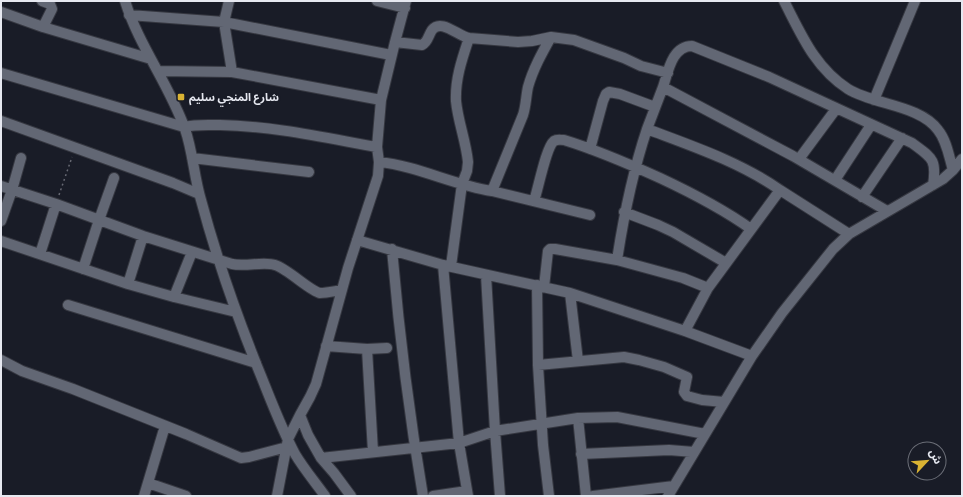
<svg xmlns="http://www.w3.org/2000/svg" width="963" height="497" font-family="Merriweather,'Noto Sans Arabic',serif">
<rect width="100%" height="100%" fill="#191c27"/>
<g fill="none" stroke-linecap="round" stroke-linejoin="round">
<defs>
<path id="minor" d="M 42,1 L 50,4 L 52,9 L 43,27
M 125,1 C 139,46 169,84 185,129 C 193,152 194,177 201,200 C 216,256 235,311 257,366 C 269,395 280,426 295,454 C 304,469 315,482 325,496
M 229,1 L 224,22 L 232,72
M 377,1 L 405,8
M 784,1 C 801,34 815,68 848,89 C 874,105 920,105 938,130 C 947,141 949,157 953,170
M 1,12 L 43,27 L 151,59
M 129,15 L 224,22 L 391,55
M 395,42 L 422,45 C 428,42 428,36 432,30 C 441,18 458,36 469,38
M 158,71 L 232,72 L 381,100
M 1,73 L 184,127 C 196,124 208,125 220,125 C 273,126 326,138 377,147
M 663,87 C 668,72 672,46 692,46 L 769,77 L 912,143 C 932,158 937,159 933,185
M 874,100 L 915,1
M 1,121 L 173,183 L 199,194
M 590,149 L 603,101 L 606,94 L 609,92 L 620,94 L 655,107
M 192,158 L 309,172
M 799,159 L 836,109
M 379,162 C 418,166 453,185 492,191 L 590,215
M 835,180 L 871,125
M 1,186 L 56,204 L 143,236 L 232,264 C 246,267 264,261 275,265 C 288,269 310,291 320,293 C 327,293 335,291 342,290
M 780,190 C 740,162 692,146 647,129 L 663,87 L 793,156 L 887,211
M 492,191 L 523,115 C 526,106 526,96 528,87 C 533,69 542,53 551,37
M 862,197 L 902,138
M 534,201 C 538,190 546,147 554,141 C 557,139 560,140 564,140 C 597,150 629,164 660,178 C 692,193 723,209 751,229
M 624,212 L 658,225 L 673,232 L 726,263
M 1,221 L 12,190 L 21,158
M 357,240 L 443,265 L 570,293 L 685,331 L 752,356
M 1,241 L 128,284 L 174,297 L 236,312
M 392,249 C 399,332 409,414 423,496
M 40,254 L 56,204
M 617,260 C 624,214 632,174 647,129
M 443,265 L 459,443 L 468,496
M 451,266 L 462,184 L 467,171 L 468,162 C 466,141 458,122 456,101 C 455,79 462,59 469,38 L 518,42 L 532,41 L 551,37 L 574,40 L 624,58 L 641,66 L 668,73
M 83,269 L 99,220 L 114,178
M 486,275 L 495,431 L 500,496
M 128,284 L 143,236
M 537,285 L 538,365 L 543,445 L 549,496
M 544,287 L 548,251 L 550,249 L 555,249 L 617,260 L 683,278 L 708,288 L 780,190 L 849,234
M 570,293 L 578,361
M 174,297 L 192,252
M 68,305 L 256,363
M 685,331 L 708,288
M 326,346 L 367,349 L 373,452
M 367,349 L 387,348
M 1,360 L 22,371 L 73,389 L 186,434 L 241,458 L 249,457 L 287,447
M 538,365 L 624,357 L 639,360 L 664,367 L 687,377 L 684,392 L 687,396 L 702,400 L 724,402
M 300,415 L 310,397 L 316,384 L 348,268 L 378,176 L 379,162 L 377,147 L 381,100 L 395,42 L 406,1
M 578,418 L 586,496
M 581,454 L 669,450 L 694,452
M 321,458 L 459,443 L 495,431 L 578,418 L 617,417 L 705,434
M 148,483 L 186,496
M 144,496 L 165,426
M 277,496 L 288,439 L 300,415 L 308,435 L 321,458 L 334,473 L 351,496
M 433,496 L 467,491
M 593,496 L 674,486
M 668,496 L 752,356 L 782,313 L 833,249 L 849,234 L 943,179 L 953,170 L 962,159"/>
</defs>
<use href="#minor" stroke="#363841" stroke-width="12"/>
<path stroke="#676973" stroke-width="1.5" stroke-dasharray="2 3" stroke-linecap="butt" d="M 59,195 L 72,157"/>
<use href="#minor" stroke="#626774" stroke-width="10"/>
</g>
<rect fill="#dab333" stroke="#191c27" stroke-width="1.5" x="177" y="93" width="8" height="8" rx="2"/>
<g text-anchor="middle" stroke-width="4" stroke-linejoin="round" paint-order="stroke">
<g font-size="11" font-weight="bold" fill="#e6e8f0" stroke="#191c27" text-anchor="start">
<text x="189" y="101">شارع المنجي سليم</text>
</g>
</g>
<rect width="963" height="497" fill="none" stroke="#e6e8f0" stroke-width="4"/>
<g transform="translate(927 461) rotate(64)"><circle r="19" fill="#191c27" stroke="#6b6e77"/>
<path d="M0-3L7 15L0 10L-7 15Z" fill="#dab333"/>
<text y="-6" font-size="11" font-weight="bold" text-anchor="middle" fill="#e6e8f0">ش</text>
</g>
</svg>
